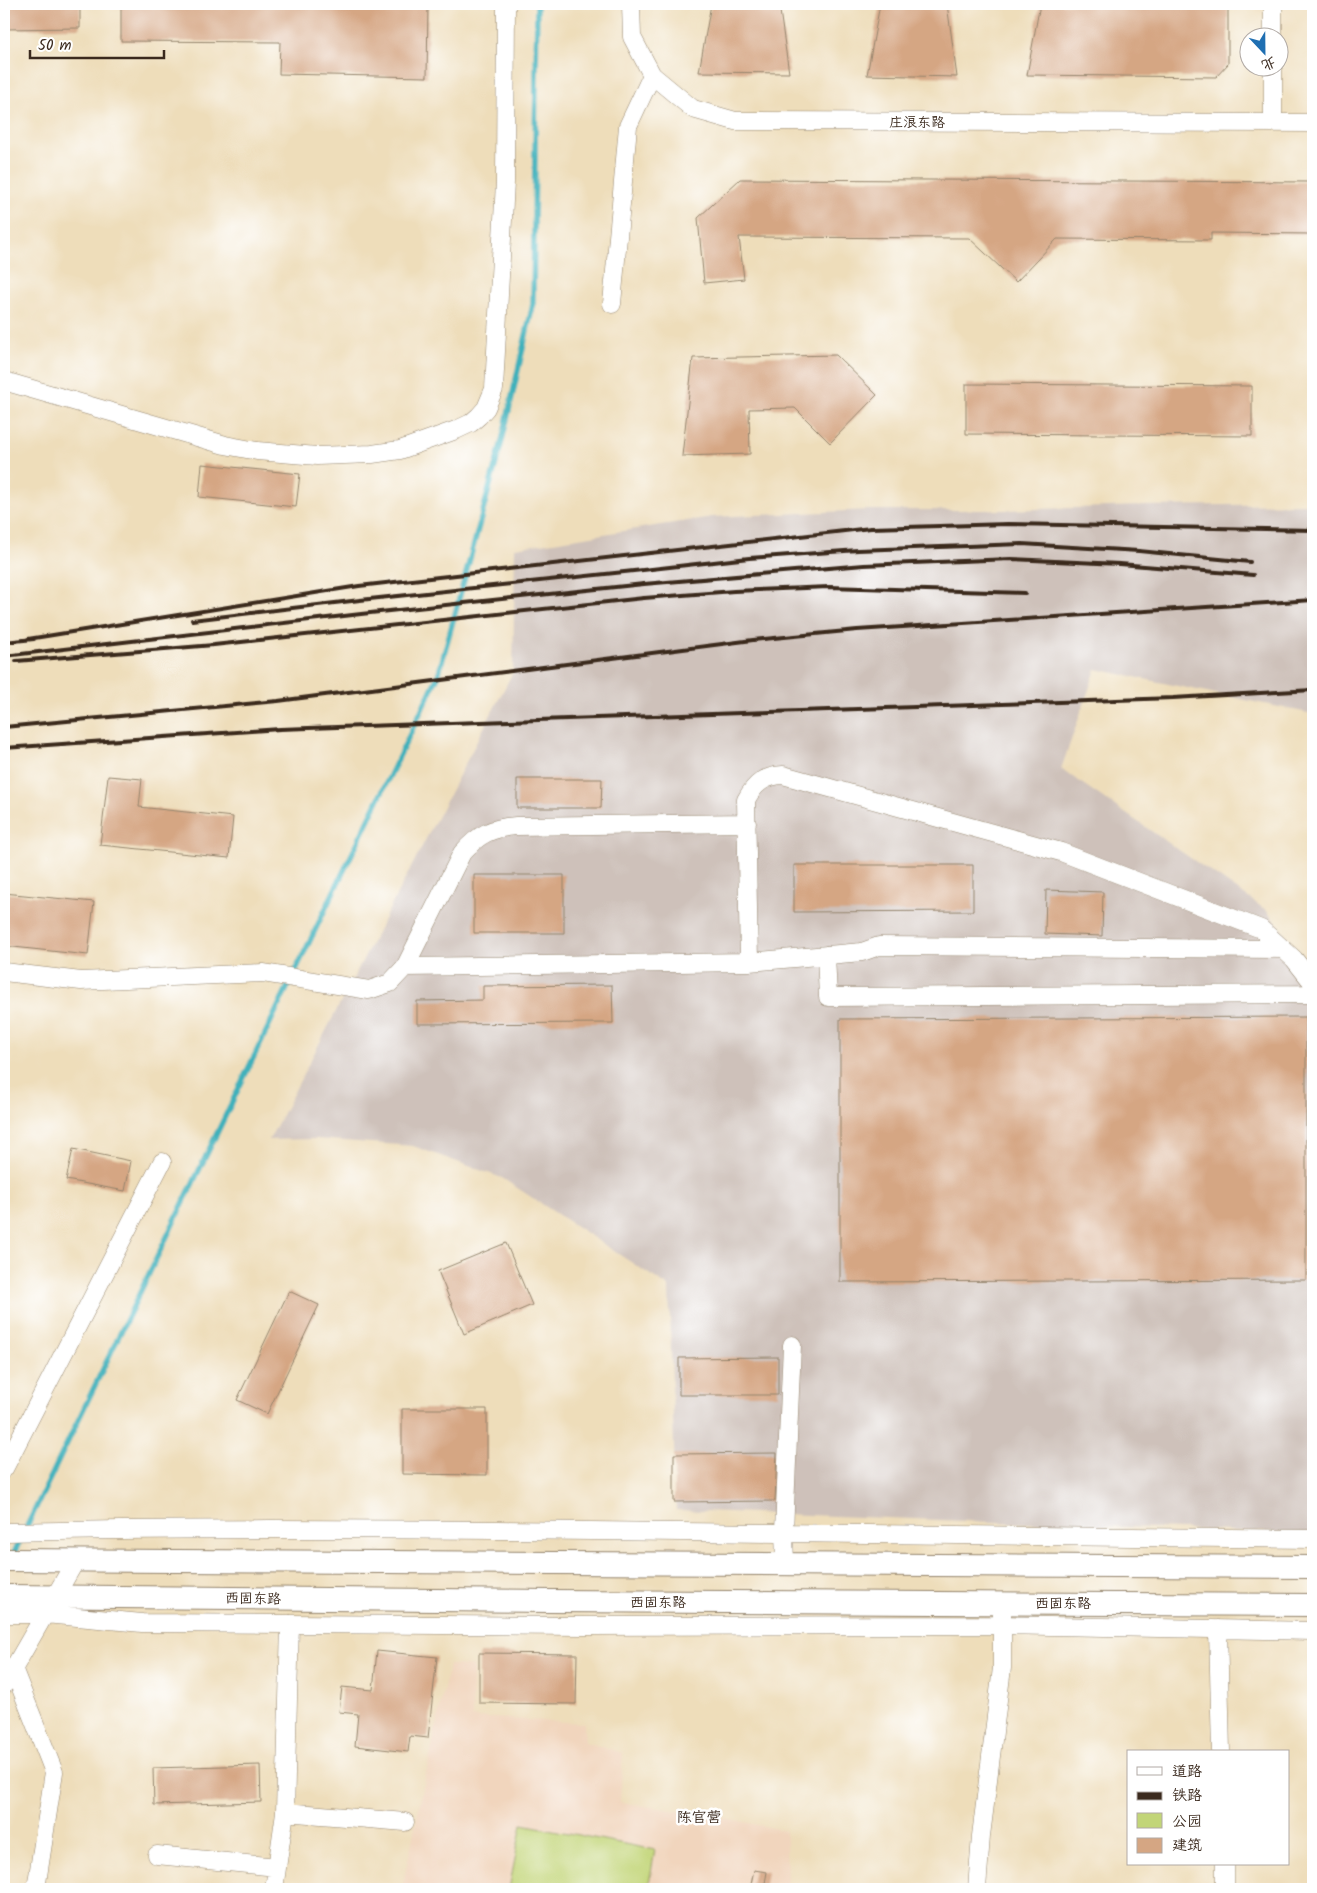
<svg xmlns="http://www.w3.org/2000/svg" width="1317" height="1893" font-family="Kalam,'LXGW WenKai TC',sans-serif">
<rect width="100%" height="100%" fill="#fff"/>
<filter id="ink" filterUnits="userSpaceOnUse"><feTurbulence type="fractalNoise" baseFrequency=".02" numOctaves="2"/><feDisplacementMap in="SourceGraphic" scale="10" xChannelSelector="R" yChannelSelector="G"/><feConvolveMatrix kernelMatrix="1 2 1 2 8 2 1 2 1" color-interpolation-filters="sRGB"/></filter>
<filter id="wash" filterUnits="userSpaceOnUse"><feTurbulence type="fractalNoise" baseFrequency=".0096" numOctaves="4" result="noise"/><feDisplacementMap in="SourceGraphic" scale="20" xChannelSelector="R" yChannelSelector="G"/><feGaussianBlur stdDeviation="1.12" result="paint"/><feColorMatrix in="noise" values="0 0 0 0 0 0 0 0 0 0 0 0 0 0 0 0 0 1.4 0 .05"/><feComposite in="paint" operator="in"/></filter>
<g filter="url(#wash)">
<rect width="100%" height="100%" fill="#eeddba"/>
<path fill="#f1d5bd" d="M 449,1665 L 473,1666 L 472,1717 L 584,1723 L 585,1742 L 623,1753 L 620,1802 L 730,1819 L 786,1831 L 787,1889 L 402,1889 Z"/>
<path fill="#cec1ba" d="M 1313,504 L 1313,714 L 1096,669 L 1061,769 L 1266,910 L 1313,971 L 1313,1534 L 676,1510 L 669,1287 L 502,1178 L 413,1146 L 316,1139 L 269,1140 L 513,672 L 515,548 L 712,517 L 869,510 L 1003,510 L 1143,506 Z"/>
<path fill="#c2d578" stroke="#7e804b" d="M 522,1824 L 655,1850 L 648,1889 L 509,1889 Z"/>
<g fill="none" stroke-linecap="round" stroke-linejoin="round">
<path stroke="#41b1bb" stroke-width="5.5" d="M 13,1555 L 438,676 L 502,441 L 533,304 L 537,4"/>
</g>
<g id="blocks">
<path fill="#d5a683" d="M 4,4 L 80,4 L 80,28 L 4,29 Z
M 121,4 L 428,4 L 427,77 L 279,74 L 280,42 L 121,41 Z
M 711,4 L 779,4 L 789,73 L 699,72 Z
M 880,4 L 947,4 L 957,77 L 867,75 Z
M 1040,4 L 1228,4 L 1228,64 L 1216,77 L 1027,75 Z
M 740,179 L 1313,182 L 1313,234 L 1211,233 L 1211,240 L 1057,239 L 1016,282 L 969,238 L 739,237 L 744,279 L 704,283 L 698,218 Z
M 836,355 L 877,395 L 830,443 L 795,408 L 749,409 L 750,454 L 682,456 L 693,358 Z
M 966,384 L 1252,386 L 1252,436 L 966,434 Z
M 202,464 L 300,474 L 296,507 L 199,497 Z
M 108,776 L 142,779 L 139,807 L 233,817 L 229,858 L 100,845 Z
M 517,779 L 602,779 L 601,808 L 517,808 Z
M 794,865 L 973,865 L 973,911 L 794,912 Z
M 474,875 L 564,875 L 564,933 L 474,933 Z
M 1046,890 L 1103,892 L 1102,936 L 1045,934 Z
M 4,893 L 94,902 L 88,955 L 4,946 Z
M 612,985 L 613,1023 L 417,1024 L 417,1001 L 483,1000 L 483,986 Z
M 1306,1017 L 1306,1280 L 840,1282 L 840,1019 Z
M 73,1149 L 131,1161 L 125,1191 L 66,1180 Z
M 506,1243 L 532,1305 L 464,1334 L 438,1271 Z
M 289,1291 L 319,1305 L 267,1414 L 237,1400 Z
M 778,1357 L 778,1395 L 679,1395 L 679,1358 Z
M 402,1409 L 487,1409 L 487,1475 L 402,1474 Z
M 777,1453 L 775,1501 L 674,1502 L 674,1454 Z
M 377,1651 L 437,1657 L 428,1738 L 410,1736 L 408,1752 L 355,1746 L 358,1714 L 339,1712 L 342,1687 L 373,1690 Z
M 479,1653 L 577,1654 L 576,1704 L 479,1703 Z
M 260,1765 L 261,1802 L 154,1805 L 153,1768 Z
M 754,1870 L 767,1872 L 764,1889 L 750,1889 Z"/>
</g>
</g>
<g filter="url(#ink)">
<use href="#blocks" fill-opacity="0" stroke="#94846c" stroke-width="1"/>
<g fill="none" stroke-linecap="round" stroke-linejoin="round">
<defs>
<path id="minor" d="M 631,4 L 632,37 L 652,75 L 693,109 L 735,121 L 1313,123
M 1273,38 L 1273,4
M 1273,122 L 1273,68
M 612,304 L 628,126 L 652,75
M 4,381 L 225,445 L 257,451 L 317,456 L 372,454 L 400,450 L 456,430 L 471,423 L 479,416 L 486,408 L 494,389 L 505,182 L 506,4
M 826,955 L 828,997 L 1313,994
M 749,962 L 862,952 L 879,946 L 1283,949
M 405,967 L 749,962 L 746,800 C 755,783 765,776 783,775 L 1061,852 L 1261,929 L 1294,959 L 1313,983
M 4,972 L 81,981 L 263,973 L 369,990 L 390,983 L 405,967 L 462,853 C 479,834 491,828 516,826 L 747,823
M 4,1469 L 162,1162
M 4,1532 C 168,1528 333,1529 497,1530 C 769,1531 1041,1534 1313,1539
M 785,1564 L 784,1531 L 792,1345
M 4,1614 L 45,1614 L 142,1623 L 587,1626 L 1002,1625 L 1313,1631
M 1218,1629 L 1221,1752
M 13,1668 L 54,1772 L 36,1889
M 4,1685 L 76,1560
M 285,1812 L 405,1822
M 157,1855 L 277,1867
M 1225,1864 L 1225,1889
M 274,1889 L 285,1812 L 290,1624
M 977,1889 L 981,1836 L 1002,1668 L 1002,1613"/>
<path id="major" d="M 4,1560 L 1313,1567
M 4,1596 L 550,1601 L 1313,1605"/>
</defs>
<use href="#minor" stroke="#94846c" stroke-width="19"/>
<use href="#major" stroke="#94846c" stroke-width="24"/>
<use href="#minor" stroke="#fff" stroke-width="18"/>
<use href="#major" stroke="#fff" stroke-width="22"/>
<path stroke="#3b2a1e" stroke-width="4" d="M 192,620 L 360,600 L 643,570 L 749,558 L 858,550 L 1022,544 L 1139,551 L 1250,562
M 28,639 L 359,586 L 871,528 L 1008,524 L 1313,530
M 4,642 L 34,639
M 4,656 L 361,614 L 644,584 L 864,565 L 1011,559 L 1120,564 L 1253,575
M 16,661 L 214,645 L 644,598 L 734,591 L 829,587 L 1025,593
M 4,727 L 278,701 L 753,640 L 857,630 L 1313,600
M 4,748 L 280,729 L 1173,698 L 1313,690"/>
</g>
</g>
<g text-anchor="middle" stroke-width="5" stroke-linejoin="round" paint-order="stroke">
<g font-size="14" fill="#3b2a1e" stroke="#fff">
<text x="917" y="127">庄浪东路</text>
<text transform="translate(253 1598) rotate(1)" y="5">西固东路</text>
<text x="658" y="1607">西固东路</text>
<text x="1063" y="1608">西固东路</text>
</g>
<g font-size="15" fill="#3b2a1e" stroke="#fff">
<text x="699" y="1822">陈官营</text>
</g>
</g>
<rect width="1317" height="1893" fill="none" stroke="#fff" stroke-width="20"/>
<rect x="1127" y="1750" width="162" height="115" fill="#ffffff" stroke="#b1aaa5"/>
<rect x="1137" y="1767" width="25" height="8" fill="#ffffff" stroke="#b1aaa5"/>
<text x="1172" y="1776" font-size="15" fill="#3b2a1e">道路</text>
<rect x="1137" y="1792" width="25" height="8" fill="#3b2a1e" stroke="#b1aaa5"/>
<text x="1172" y="1800" font-size="15" fill="#3b2a1e">铁路</text>
<rect x="1137" y="1813" width="25" height="15" fill="#c2d578" stroke="#b1aaa5"/>
<text x="1172" y="1826" font-size="15" fill="#3b2a1e">公园</text>
<rect x="1137" y="1838" width="25" height="15" fill="#d5a683" stroke="#b1aaa5"/>
<text x="1172" y="1850" font-size="15" fill="#3b2a1e">建筑</text>
<g transform="translate(1264 52) rotate(158)"><circle r="24" fill="#ffffff" stroke="#b1aaa5"/>
<path d="M0-4L9 19L0 12L-9 19Z" fill="#1f6fb2"/>
<text y="-8" font-size="14" font-weight="bold" text-anchor="middle" fill="#3b2a1e">北</text>
</g>
<path d="M30 50v8h134v-8" fill="none" stroke="#3b2a1e" stroke-width="2.5"/>
<text x="38" y="50" font-size="15" fill="#3b2a1e" stroke="#ffffff" stroke-width="4" paint-order="stroke">50 m</text>
</svg>
